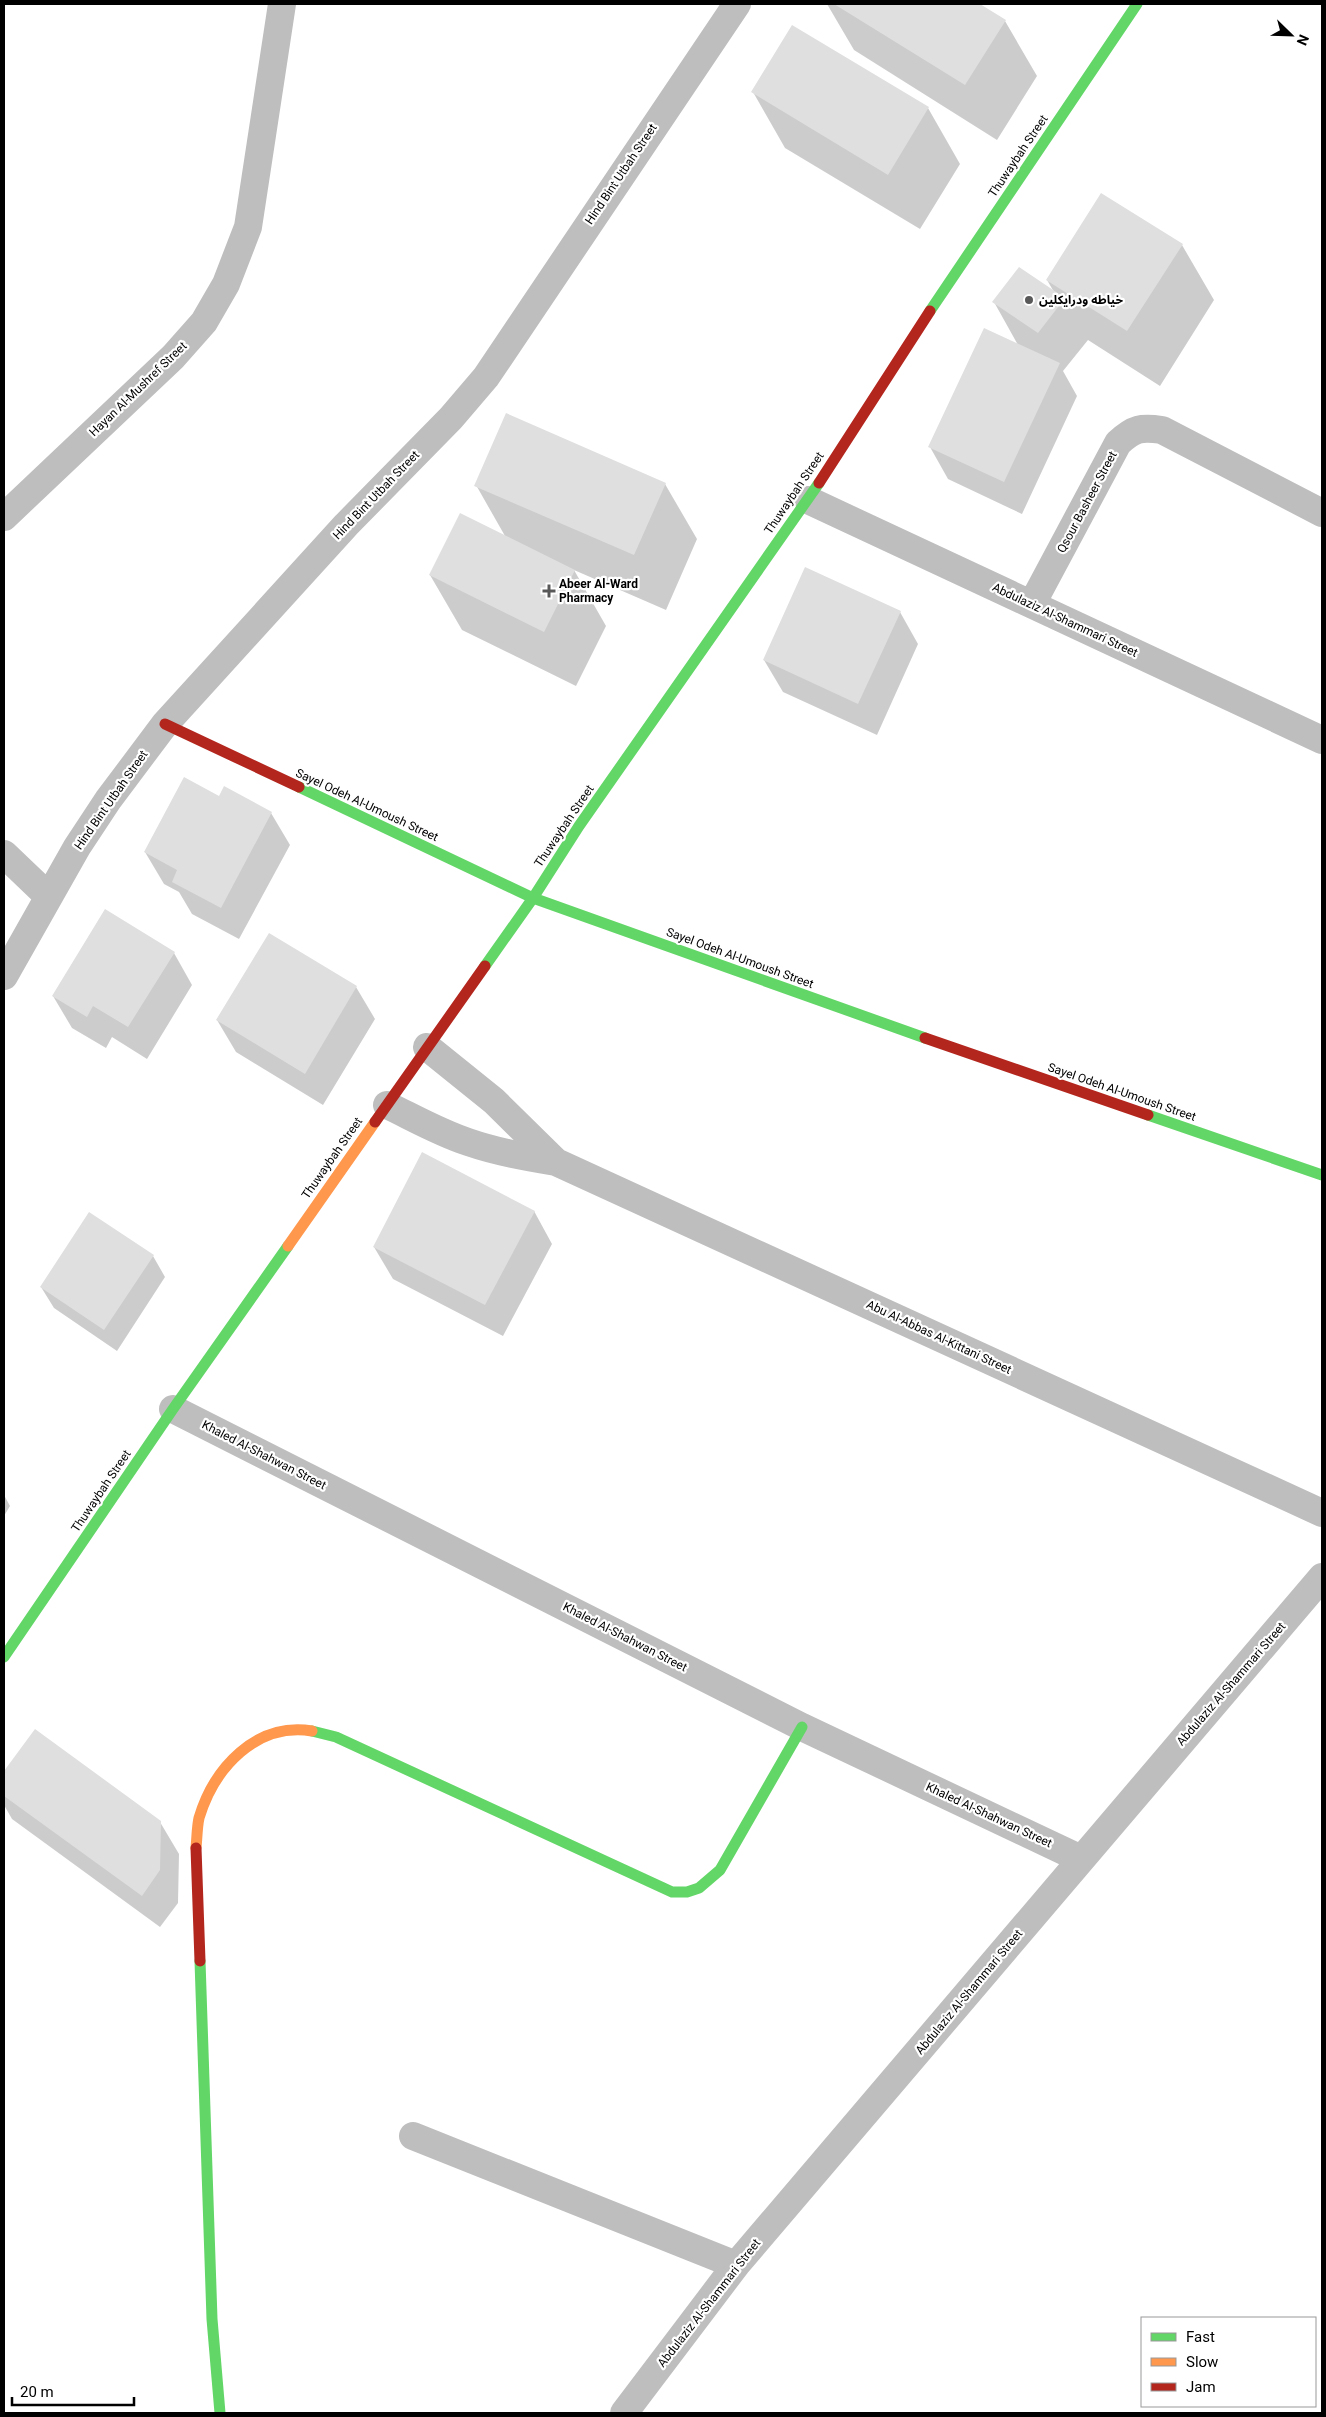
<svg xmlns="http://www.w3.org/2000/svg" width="1326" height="2417" font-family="Roboto,'Noto Sans Arabic',sans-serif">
<rect width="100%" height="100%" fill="#fff"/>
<path fill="#0003" d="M 827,4 L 977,4 L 1005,21 L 1037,76 L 997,140 L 854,50 Z
M 753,92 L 928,108 L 960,164 L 920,229 L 785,148 Z
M 1182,245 L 1214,300 L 1160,386 L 1088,340 L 1063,371 L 1077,396 L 1022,514 L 948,479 L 930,447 L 1018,345 L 994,302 L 1054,292 L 1047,280 Z
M 665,484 L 697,539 L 666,610 L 574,570 L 606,626 L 576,686 L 462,630 L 430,575 L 505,536 L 476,485 Z
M 900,612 L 918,644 L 877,735 L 783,692 L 764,660 Z
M 220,797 L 271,813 L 290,845 L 239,939 L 192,914 L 179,892 L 164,884 L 145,852 Z
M 174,953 L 192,985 L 147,1059 L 112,1037 L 106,1048 L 72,1028 L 53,996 Z
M 356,987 L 375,1019 L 323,1105 L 236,1052 L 217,1020 Z
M 534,1211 L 552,1244 L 503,1336 L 393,1279 L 374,1247 Z
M 153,1256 L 165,1277 L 117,1351 L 54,1308 L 41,1287 Z
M 4,1495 L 10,1506 L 4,1516 Z
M 35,1731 L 160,1822 L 179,1854 L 178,1903 L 160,1927 L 12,1819 L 4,1805 L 4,1774 Z"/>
<path fill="#dfdfdf" d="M 834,4 L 980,4 L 1006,20 L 965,85 Z
M 792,25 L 929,107 L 888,175 L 751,92 Z
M 1101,193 L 1183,244 L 1127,331 L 1046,280 Z
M 1019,267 L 1065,298 L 1038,333 L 992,302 Z
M 984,328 L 1060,363 L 1004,482 L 928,447 Z
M 506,413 L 666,483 L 634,555 L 474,486 Z
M 460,513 L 575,570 L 544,632 L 429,575 Z
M 805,567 L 901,611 L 858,704 L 763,660 Z
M 184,777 L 219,796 L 224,786 L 272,812 L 221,908 L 172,882 L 177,870 L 144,852 Z
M 105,909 L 175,952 L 128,1027 L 93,1006 L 87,1017 L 52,996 Z
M 269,933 L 357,986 L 305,1074 L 216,1020 Z
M 422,1152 L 535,1211 L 485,1305 L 373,1247 Z
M 89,1212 L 154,1255 L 104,1330 L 40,1287 Z
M 35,1729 L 161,1821 L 160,1870 L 142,1896 L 4,1796 L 4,1771 Z"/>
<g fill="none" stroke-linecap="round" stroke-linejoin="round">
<path stroke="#bebebe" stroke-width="28" d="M 808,500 L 1322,740
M 4,517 L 173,357 L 204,322 L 226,284 L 248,227 L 282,4
M 1032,604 L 1118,443 C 1134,428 1141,427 1162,430 L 1322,513
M 4,854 L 48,896
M 4,976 L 77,847 L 108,800 L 165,724 L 346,525 L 451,418 L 486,377 L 737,4
M 427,1047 L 494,1101 L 556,1162
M 387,1105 C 414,1118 440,1133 468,1142 C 497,1152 526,1157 556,1162 L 1322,1513
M 173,1409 L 802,1727 L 1081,1859
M 413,2136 L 736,2265
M 624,2413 L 736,2265 L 1322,1577"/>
<path stroke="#63d668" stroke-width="11" d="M 930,311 L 1137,4
M 299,787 L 533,898 L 925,1038
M 485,966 L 533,898 L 579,826 L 819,483
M 1148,1115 L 1322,1175
M 4,1657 L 173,1409 L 288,1246
M 312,1731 L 336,1737 L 672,1892 L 687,1892 L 699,1888 L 720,1870 L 802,1727
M 200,1961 L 212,2319 L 220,2413"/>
<path stroke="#ff974d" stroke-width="11" d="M 288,1246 L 375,1122
M 196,1848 C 197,1838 197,1827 199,1818 C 214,1768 256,1722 312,1731"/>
<path stroke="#b3261e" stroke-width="11" d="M 819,483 L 930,311
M 165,724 L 299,787
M 925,1038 L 1148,1115
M 375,1122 L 485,966
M 196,1848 L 200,1961"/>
</g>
<g fill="#595959" stroke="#fff" stroke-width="2">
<circle cx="1029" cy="300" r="5"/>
<path d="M546.5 583.5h5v5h5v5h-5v5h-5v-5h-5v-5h5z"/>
</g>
<g text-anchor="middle" stroke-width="4.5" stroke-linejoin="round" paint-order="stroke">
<g font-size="12" fill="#000" stroke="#fff">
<text transform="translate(1018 156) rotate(-56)" y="4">Thuwaybah Street</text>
<text transform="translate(621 174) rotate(-56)" y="4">Hind Bint Utbah Street</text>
<text transform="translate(138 389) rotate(-44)" y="4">Hayan Al-Mushref Street</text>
<text transform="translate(794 493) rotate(-56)" y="4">Thuwaybah Street</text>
<text transform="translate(376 495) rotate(-46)" y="4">Hind Bint Utbah Street</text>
<text transform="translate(1087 502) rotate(-62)" y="4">Qsour Basheer Street</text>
<text transform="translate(1065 620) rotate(25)" y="4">Abdulaziz Al-Shammari Street</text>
<text transform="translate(111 800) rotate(-55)" y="4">Hind Bint Utbah Street</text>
<text transform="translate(367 805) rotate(25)" y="4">Sayel Odeh Al-Umoush Street</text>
<text transform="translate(564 826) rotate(-56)" y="4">Thuwaybah Street</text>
<text transform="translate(740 958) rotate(20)" y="4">Sayel Odeh Al-Umoush Street</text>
<text transform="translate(1122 1092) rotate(19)" y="4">Sayel Odeh Al-Umoush Street</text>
<text transform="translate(332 1158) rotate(-55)" y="4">Thuwaybah Street</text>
<text transform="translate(939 1337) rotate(25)" y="4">Abu Al-Abbas Al-Kittani Street</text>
<text transform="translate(264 1455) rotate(27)" y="4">Khaled Al-Shahwan Street</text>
<text transform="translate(101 1491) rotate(-56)" y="4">Thuwaybah Street</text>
<text transform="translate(625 1637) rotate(27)" y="4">Khaled Al-Shahwan Street</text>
<text transform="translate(1231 1684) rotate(-49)" y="4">Abdulaziz Al-Shammari Street</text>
<text transform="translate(989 1815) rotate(25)" y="4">Khaled Al-Shahwan Street</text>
<text transform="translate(969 1992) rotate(-50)" y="4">Abdulaziz Al-Shammari Street</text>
<text transform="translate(709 2303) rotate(-52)" y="4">Abdulaziz Al-Shammari Street</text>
</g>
<g font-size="12" font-weight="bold" fill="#000" stroke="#fff" text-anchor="start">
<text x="1039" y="304">خياطه ودرايكلين</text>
<text x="559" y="588">Abeer Al-Ward<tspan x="559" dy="14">Pharmacy</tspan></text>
</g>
</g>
<rect width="1326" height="2417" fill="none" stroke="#000000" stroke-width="10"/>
<rect x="1141" y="2317" width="175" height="90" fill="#ffffff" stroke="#999999"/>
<rect x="1151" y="2333" width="25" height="8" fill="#63d668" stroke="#999999"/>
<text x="1186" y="2342" font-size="15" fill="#000000">Fast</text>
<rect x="1151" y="2358" width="25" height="8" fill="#ff974d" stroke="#999999"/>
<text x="1186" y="2367" font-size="15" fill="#000000">Slow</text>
<rect x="1151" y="2383" width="25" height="8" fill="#b3261e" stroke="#999999"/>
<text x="1186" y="2392" font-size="15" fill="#000000">Jam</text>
<g transform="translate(1291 35) rotate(113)" stroke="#ffffff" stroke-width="4" paint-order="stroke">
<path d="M0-4L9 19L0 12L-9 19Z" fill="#000000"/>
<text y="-8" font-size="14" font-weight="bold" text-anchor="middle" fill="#000000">N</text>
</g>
<path d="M12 2397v8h122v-8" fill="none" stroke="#000000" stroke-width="2.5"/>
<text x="20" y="2397" font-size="15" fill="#000000" stroke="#ffffff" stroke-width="4" paint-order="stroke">20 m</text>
</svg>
